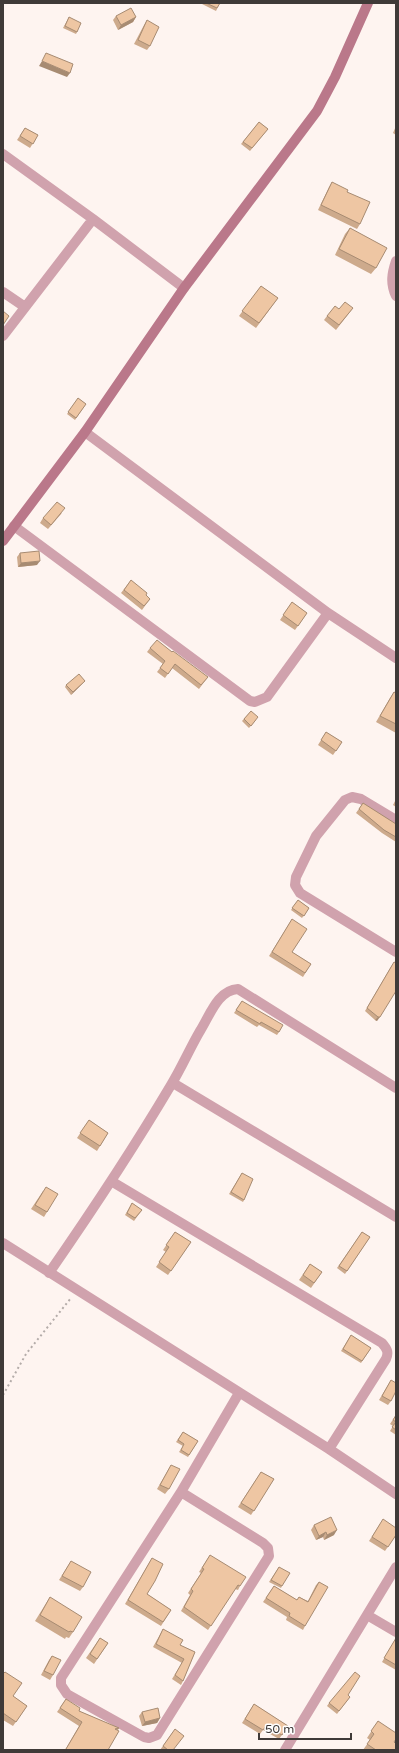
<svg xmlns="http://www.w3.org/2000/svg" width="399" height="1753" font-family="'Varela Round',sans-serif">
<rect width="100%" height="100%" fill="#fef4f0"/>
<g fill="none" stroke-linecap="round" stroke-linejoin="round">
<path stroke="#b4aca9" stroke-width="2" stroke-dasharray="2 3" stroke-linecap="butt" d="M 3,1395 L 26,1354 L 71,1298"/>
<path stroke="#d0a2ad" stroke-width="10" d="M 3,154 L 93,219 L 184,288
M 396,261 C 392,273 390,283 396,296
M 3,292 L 25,307
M 3,336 L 93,219
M 85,432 L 328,613 L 396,658
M 14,526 L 250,701 L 255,702 L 267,697 L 328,613
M 396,820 L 361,799 L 352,797 L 345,800 L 316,836 L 296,877 L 295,885 L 300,893 L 396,952
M 173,1083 L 396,1217
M 111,1181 L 382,1343 C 387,1349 389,1352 386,1359 L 329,1449
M 3,1243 L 329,1449 L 396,1494
M 49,1273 C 92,1211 133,1149 171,1085 C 182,1067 190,1048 200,1031 C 210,1015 218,990 238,989 L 396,1088
M 181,1492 L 263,1543 L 268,1548 L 269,1556 L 157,1735 L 149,1738 L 144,1737 L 67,1694 L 61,1685 L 61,1678 L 181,1492 L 239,1393
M 367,1615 L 396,1632
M 285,1750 L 396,1567"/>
<path stroke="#ba788a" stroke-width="10" d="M 3,541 L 85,432 L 184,288 L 317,111 L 335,77 L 368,3"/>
</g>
<path fill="#cdaa8c" d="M 200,3 L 220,3 L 216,11 Z
M 116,16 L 136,17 L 133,22 L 118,30 L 113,20 Z
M 69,17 L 77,32 L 76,34 L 63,28 Z
M 147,20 L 150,46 L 147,50 L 134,44 L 144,25 Z
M 259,122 L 268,129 L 250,151 L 241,144 Z
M 396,126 L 396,135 L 393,133 Z
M 25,128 L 38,135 L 30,148 L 17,140 Z
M 332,182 L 347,192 L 360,224 L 357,229 L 318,210 L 329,187 Z
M 350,228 L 376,268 L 371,274 L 335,255 L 345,234 Z
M 261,286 L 278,298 L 256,328 L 239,316 Z
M 353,308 L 336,330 L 324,320 L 327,316 L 339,309 Z
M 78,398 L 86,404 L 75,420 L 67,414 Z
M 62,513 L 48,529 L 40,523 L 43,518 Z
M 20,553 L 37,565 L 18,567 L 17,557 Z
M 131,580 L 150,599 L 142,610 L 121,593 Z
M 292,602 L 307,613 L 295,630 L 280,620 Z
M 150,648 L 172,652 L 208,677 L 199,689 L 172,668 L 165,678 L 157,672 L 163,664 L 147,652 Z
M 83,683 L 71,695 L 65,687 L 66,685 Z
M 394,692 L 396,693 L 396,733 L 376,722 L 390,698 Z
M 251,711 L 256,720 L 249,728 L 242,721 Z
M 326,732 L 342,742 L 333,755 L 318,745 Z
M 396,799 L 396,807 L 393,805 Z
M 363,803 L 396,824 L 396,842 L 382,833 L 356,813 Z
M 298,900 L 309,908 L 302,918 L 291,910 Z
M 292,919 L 292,952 L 311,964 L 303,977 L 269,956 Z
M 392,965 L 377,1021 L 375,1020 L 365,1011 Z
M 242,1001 L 279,1032 L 277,1035 L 259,1025 L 257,1027 L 234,1013 Z
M 89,1120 L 108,1133 L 97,1151 L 77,1138 Z
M 242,1173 L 244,1200 L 243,1202 L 229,1194 Z
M 43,1191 L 47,1212 L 44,1217 L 31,1209 Z
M 132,1203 L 142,1210 L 134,1221 L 125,1215 Z
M 175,1232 L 191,1242 L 168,1275 L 156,1267 L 166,1252 L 163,1250 Z
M 362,1232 L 370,1237 L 345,1274 L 337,1268 Z
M 310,1264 L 322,1272 L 311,1288 L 299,1280 Z
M 351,1335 L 371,1348 L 361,1363 L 341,1351 Z
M 391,1380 L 391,1401 L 388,1405 L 379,1400 Z
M 396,1415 L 396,1435 L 390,1431 L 393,1426 L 390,1424 Z
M 183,1432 L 198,1441 L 188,1457 L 179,1452 L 183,1446 L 176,1442 Z
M 171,1465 L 169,1489 L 165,1494 L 157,1489 Z
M 261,1472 L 274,1479 L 251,1515 L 238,1507 Z
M 380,1524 L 396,1535 L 385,1551 L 369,1541 Z
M 314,1525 L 334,1535 L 324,1540 L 323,1537 L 316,1540 L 311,1530 Z
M 210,1555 L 240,1586 L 238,1590 L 235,1589 L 208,1630 L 181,1611 L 190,1595 L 188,1593 L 201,1573 L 199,1572 Z
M 152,1558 L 147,1594 L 171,1610 L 161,1626 L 125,1604 Z
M 71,1561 L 83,1587 L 80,1591 L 59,1580 Z
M 279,1567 L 282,1586 L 281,1588 L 269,1582 Z
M 319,1582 L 305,1626 L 303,1630 L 286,1620 L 287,1617 L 263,1602 L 274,1586 L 297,1600 L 299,1597 L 308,1601 L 316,1585 Z
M 50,1597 L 73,1632 L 69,1638 L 66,1637 L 65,1639 L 35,1621 Z
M 163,1629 L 180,1645 L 195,1652 L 183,1681 L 181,1685 L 172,1679 L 182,1663 L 153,1647 Z
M 100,1638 L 108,1643 L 94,1664 L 86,1658 Z
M 396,1638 L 396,1670 L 382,1662 Z
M 52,1656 L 53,1675 L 50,1680 L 41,1675 L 49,1660 Z
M 3,1674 L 13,1696 L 27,1706 L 13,1726 L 3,1720 Z
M 348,1695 L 350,1697 L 337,1714 L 327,1706 L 329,1703 Z
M 66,1699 L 79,1711 L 119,1728 L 108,1750 L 65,1750 L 79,1726 L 57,1712 Z
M 254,1704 L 288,1726 L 279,1739 L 263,1730 L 260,1734 L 242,1723 Z
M 142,1712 L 160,1718 L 157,1723 L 142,1726 L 139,1716 Z
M 378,1721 L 394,1742 L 396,1750 L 363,1750 L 370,1740 L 367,1738 Z
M 175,1729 L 173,1750 L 160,1750 Z"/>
<path fill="#a78b72" d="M 136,17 L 133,22 L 118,30 L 121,25 Z
M 42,61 L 70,73 L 67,77 L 39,66 Z
M 40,561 L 37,565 L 18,567 L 21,563 Z
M 85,681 L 71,695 L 73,692 Z
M 378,1017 L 380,1017 L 377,1021 L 375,1020 Z
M 337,1530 L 334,1535 L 324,1540 L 327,1535 Z
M 326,1532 L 323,1537 L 316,1540 L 319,1536 Z
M 160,1718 L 157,1723 L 142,1726 L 145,1722 Z"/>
<path fill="#eec6a3" stroke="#a78b72" d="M 206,3 L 220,3 L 217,8 Z
M 131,8 L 136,17 L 121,25 L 116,16 Z
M 69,17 L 81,23 L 77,32 L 65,26 Z
M 147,20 L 159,27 L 150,46 L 138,40 Z
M 46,53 L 73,64 L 70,73 L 42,61 Z
M 259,122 L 268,129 L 252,148 L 243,142 Z
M 25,128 L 38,135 L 33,144 L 20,136 Z
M 332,182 L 348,190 L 347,192 L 370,202 L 360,224 L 321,205 Z
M 350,228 L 387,248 L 376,268 L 339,249 Z
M 261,286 L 278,298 L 259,323 L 242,311 Z
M 345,302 L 353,308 L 339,325 L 327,316 L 335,306 L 339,309 Z
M 3,311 L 9,316 L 3,325 Z
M 78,398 L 86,404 L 76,418 L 68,412 Z
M 57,502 L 65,508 L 51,525 L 43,518 Z
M 39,551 L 40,561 L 21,563 L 20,553 Z
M 131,580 L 147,593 L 146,595 L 150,599 L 144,606 L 124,590 Z
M 292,602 L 307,613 L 298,626 L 283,615 Z
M 157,640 L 172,652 L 173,651 L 208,677 L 201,685 L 175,664 L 168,674 L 160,668 L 165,661 L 150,648 Z
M 79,674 L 85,681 L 73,692 L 66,685 Z
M 394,692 L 396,693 L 396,724 L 380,716 Z
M 251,711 L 258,717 L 251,726 L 244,719 Z
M 326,732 L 342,742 L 336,751 L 321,740 Z
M 363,803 L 396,824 L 396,837 L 384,830 L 359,809 Z
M 298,900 L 309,908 L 304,916 L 292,908 Z
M 292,919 L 307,929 L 292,952 L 311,964 L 305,973 L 272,952 Z
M 394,962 L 396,963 L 396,991 L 380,1017 L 378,1017 L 367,1008 Z
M 242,1001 L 283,1025 L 279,1032 L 261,1022 L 260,1024 L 236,1010 Z
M 89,1120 L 108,1133 L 100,1146 L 80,1133 Z
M 242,1173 L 253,1179 L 244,1200 L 231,1192 Z
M 46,1187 L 58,1194 L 47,1212 L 35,1205 Z
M 132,1203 L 142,1210 L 135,1218 L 127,1213 Z
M 175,1232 L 191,1242 L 171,1271 L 159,1262 L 169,1247 L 166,1245 Z
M 362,1232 L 370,1237 L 347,1271 L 339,1266 Z
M 310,1264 L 322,1272 L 314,1283 L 303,1275 Z
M 351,1335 L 371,1348 L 362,1361 L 343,1349 Z
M 391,1380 L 396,1383 L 396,1391 L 391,1401 L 382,1396 Z
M 396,1415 L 396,1430 L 392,1427 L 396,1422 L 393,1420 Z
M 183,1432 L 198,1441 L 189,1455 L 181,1450 L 184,1444 L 178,1440 Z
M 171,1465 L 180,1469 L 169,1489 L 160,1485 Z
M 261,1472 L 274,1479 L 254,1511 L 241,1503 Z
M 331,1517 L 337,1530 L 327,1535 L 326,1532 L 319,1536 L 314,1525 Z
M 383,1519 L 396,1528 L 396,1535 L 388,1547 L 372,1537 Z
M 210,1555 L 246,1577 L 240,1586 L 238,1585 L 211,1626 L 184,1607 L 193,1591 L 191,1589 L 204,1569 L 202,1568 Z
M 152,1558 L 163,1564 L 155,1581 L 147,1594 L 171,1610 L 163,1622 L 128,1600 Z
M 71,1561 L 91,1572 L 83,1587 L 62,1576 Z
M 279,1567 L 290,1573 L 282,1586 L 271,1580 Z
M 319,1582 L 328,1587 L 305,1626 L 289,1616 L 290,1613 L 266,1598 L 274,1586 L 297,1600 L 299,1597 L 308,1602 Z
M 50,1597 L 82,1617 L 73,1632 L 70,1631 L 69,1632 L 40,1615 Z
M 163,1629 L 183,1640 L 180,1645 L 195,1652 L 183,1681 L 175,1675 L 184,1659 L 156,1644 Z
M 100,1638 L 108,1643 L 97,1659 L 90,1654 Z
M 396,1638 L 396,1665 L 384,1658 Z
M 52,1656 L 61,1660 L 53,1675 L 44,1671 Z
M 5,1672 L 22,1683 L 13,1696 L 27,1706 L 16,1722 L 3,1713 L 3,1674 Z
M 355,1672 L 360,1676 L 348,1695 L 350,1697 L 339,1711 L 329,1703 Z
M 66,1699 L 80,1708 L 79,1711 L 119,1728 L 115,1729 L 119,1731 L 108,1750 L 67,1750 L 66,1749 L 82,1722 L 60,1708 Z
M 254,1704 L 288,1726 L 282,1735 L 266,1726 L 263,1730 L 245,1719 Z
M 158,1708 L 160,1718 L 145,1722 L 142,1712 Z
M 378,1721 L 396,1733 L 396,1739 L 394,1742 L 396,1744 L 396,1750 L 376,1750 L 367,1744 L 374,1734 L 371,1731 Z
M 175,1729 L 184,1736 L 173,1750 L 168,1750 L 163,1746 Z"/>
<rect width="399" height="1753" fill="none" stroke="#3f3a38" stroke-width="8"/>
<path d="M259 1733v6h92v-6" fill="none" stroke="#3f3a38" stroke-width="2"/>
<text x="265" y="1733" font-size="12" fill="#3f3a38" stroke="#ffffff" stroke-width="3" paint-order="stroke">50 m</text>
</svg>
